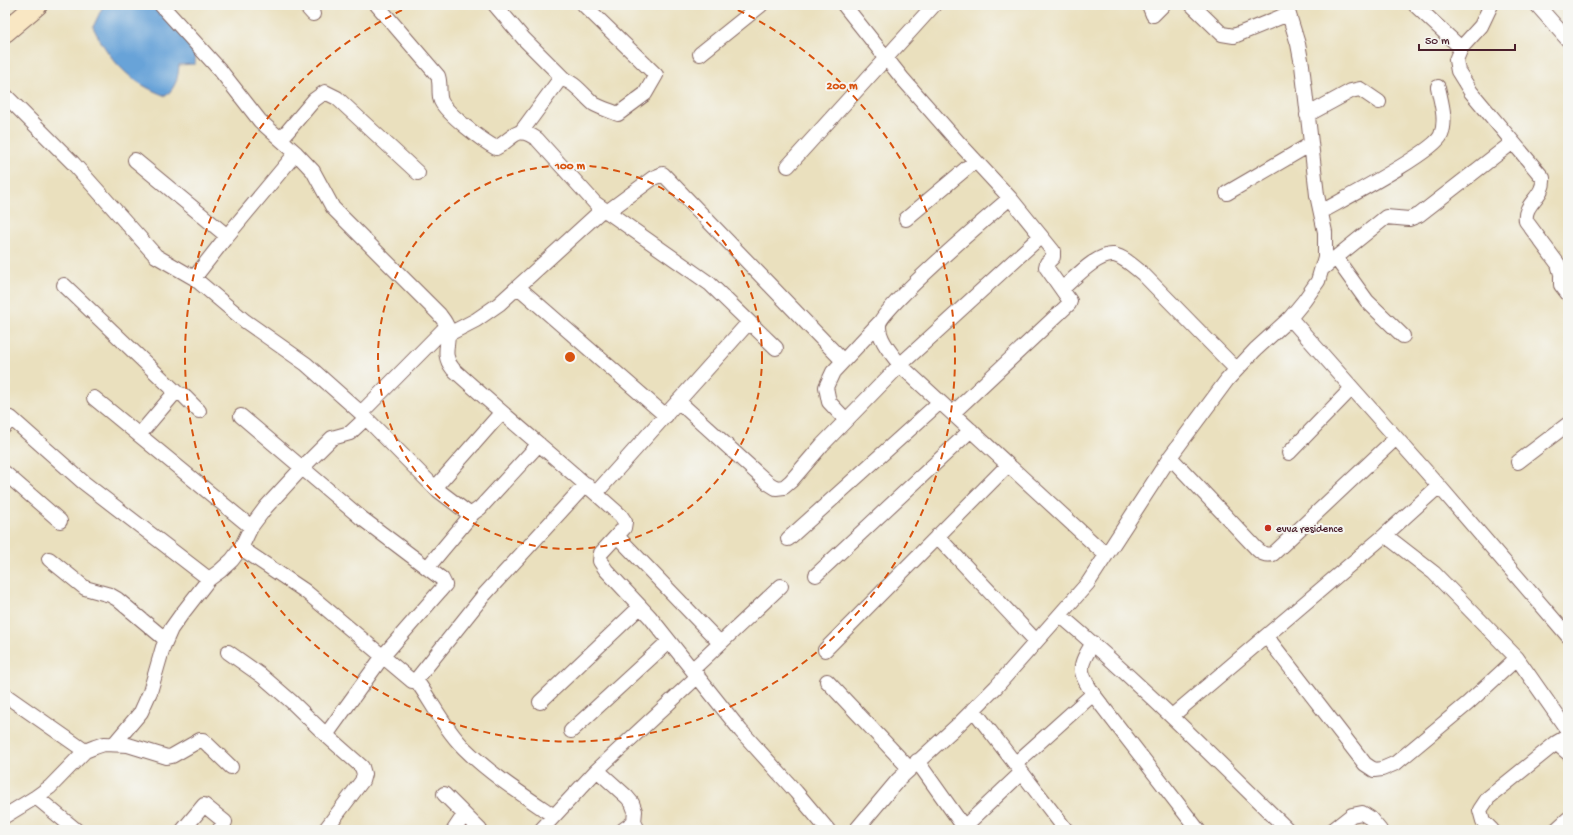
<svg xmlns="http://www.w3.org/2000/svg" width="1573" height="835" font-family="'Gochi Hand',sans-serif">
<rect width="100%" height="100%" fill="#f6f6f2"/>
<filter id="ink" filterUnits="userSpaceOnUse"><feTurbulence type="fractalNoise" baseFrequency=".025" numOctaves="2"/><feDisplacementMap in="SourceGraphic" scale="8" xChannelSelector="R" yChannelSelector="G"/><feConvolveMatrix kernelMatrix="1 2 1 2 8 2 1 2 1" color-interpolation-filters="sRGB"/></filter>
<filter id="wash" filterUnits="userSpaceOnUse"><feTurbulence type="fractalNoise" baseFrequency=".012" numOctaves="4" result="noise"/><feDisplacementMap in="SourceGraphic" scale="16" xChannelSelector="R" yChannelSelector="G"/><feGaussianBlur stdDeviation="0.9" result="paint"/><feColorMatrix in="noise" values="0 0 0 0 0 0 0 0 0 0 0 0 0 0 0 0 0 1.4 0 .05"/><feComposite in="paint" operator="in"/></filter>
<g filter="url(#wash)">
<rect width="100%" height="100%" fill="#eae0be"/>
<path fill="#68a3d8" stroke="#596182" d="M 109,5 L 154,5 L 164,13 L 196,49 L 195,64 L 179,65 C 178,79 176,86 166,96 C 130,83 110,61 93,27 L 102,8 Z"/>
</g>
<g filter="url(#ink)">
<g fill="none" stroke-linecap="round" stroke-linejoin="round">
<defs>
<path id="street" d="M 161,5 L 220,70 L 260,121 L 296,153
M 305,5 L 313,14
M 377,5 L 438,76 C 441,85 438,93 441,101 C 447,114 483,141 496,148 C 515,138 515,124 537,139 L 595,203 L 710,284 L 776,348
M 495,5 L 524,39 L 565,80
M 844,5 L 902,78 L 959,143 L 1010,198 L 1053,251 L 1053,257 L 1047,263 L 1046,267 L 1070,301 L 1069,304 L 953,413
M 1149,5 L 1153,15 L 1163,5
M 1192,5 L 1222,34 L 1234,36 L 1288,14
M 1415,5 L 1461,48
M 1491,5 L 1481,26 L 1461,48 L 1456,60 L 1458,71 L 1471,92 L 1543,178 C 1545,197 1523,203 1526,221 L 1558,264 L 1561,274 L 1561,285 L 1568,294
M 1537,5 L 1568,40
M 700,54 L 761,5
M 5,95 L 73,163 L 156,256 L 194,278 L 245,321 L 306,364 L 361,413 L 435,488
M 1307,115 L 1351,91 L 1360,89 L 1379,102
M 521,132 L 560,79 C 574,80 584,96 594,104 C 601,108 611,111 618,114 L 645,94 L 656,75 L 584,5
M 281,139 L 314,100 L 325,92 L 337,98 L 418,173
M 135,160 L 227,236
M 788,166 L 934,5
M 1227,193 L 1311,144
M 1010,198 C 990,215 880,309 879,325 C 878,339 892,354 900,365 L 1106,555
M 607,212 L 653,178 L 663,174 L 843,361
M 1321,212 C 1342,200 1434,152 1441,135 C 1447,120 1441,102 1438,87
M 906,219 L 975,161
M 1336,258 L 1367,301 L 1403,336
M 1323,268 L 1386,217 L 1409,219 L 1419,215 L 1513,142
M 194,278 L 227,236 L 296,153 L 313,171 L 333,208 L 439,314 C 441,317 446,322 447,327 C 451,343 440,353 453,369 C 508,419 566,466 621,516 L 625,522 L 624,528 L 601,553 L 600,561 L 606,570 L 650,617 L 741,731 L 796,792 L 828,830
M 64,285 L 177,393
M 518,287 L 666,416
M 1062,289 C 1074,279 1097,253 1114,255 C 1124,257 1134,267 1143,274 L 1236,369
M 1290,318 L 1439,486 L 1568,636
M 447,335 L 476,320 L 499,304 L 603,209
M 94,398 L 251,527
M 678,401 L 768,483 L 776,488 L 784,487 L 791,481 L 822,445 L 900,365 L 1041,236
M 361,413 L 447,326
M 501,413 L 435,488 L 468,513 L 473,513 L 480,508 L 539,444
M 846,420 L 829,402 L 826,387 L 833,372 L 879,323
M 5,426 L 11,418 L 83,482 L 209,579
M 139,435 L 173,395 L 177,393 L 183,395 L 199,411
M 1289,453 L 1352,388
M 1170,457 L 1256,548 C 1261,553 1265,556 1273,554 L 1396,438
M 1518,462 L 1568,424
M 5,473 L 60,521
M 596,493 L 749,322
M 1385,535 L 1434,573 L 1517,658
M 617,536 L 720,643
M 937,536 L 1036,641
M 788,539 L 940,402
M 241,548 L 305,591 L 412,681 L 416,680 L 484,595 L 586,484
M 49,559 L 85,588 L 110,595 L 117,599 L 166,640
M 427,568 L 473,513
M 816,575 L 971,430
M 1060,615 C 1140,683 1213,757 1288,830
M 1266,636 L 1365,764 L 1374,770 L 1382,769 L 1396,763 L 1467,704 L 1517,658 L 1568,731
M 1093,643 C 1078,667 1078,670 1093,694 L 1198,830
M 825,650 L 1008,465
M 228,652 L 262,676 L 292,702 L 326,735 L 383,656 L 445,585 L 442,579 L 360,517 L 241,416
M 693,669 L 781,586
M 416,680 C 432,702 444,728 464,748 C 490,774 523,795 554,816
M 827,681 L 909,768
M 5,695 L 85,751
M 540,702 L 640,607
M 973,709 L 1066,830
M 1172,716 L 1385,535 L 1439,486
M 571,731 L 669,641
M 1556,743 L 1568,753
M 114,744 L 141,712 L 150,692 L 163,647 L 171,629 L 181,615 L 209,579 L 220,571 L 232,560 L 241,548 L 251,527 L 266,507 L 302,468 L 332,438 L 350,433 L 366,418
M 917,761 L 966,830
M 1015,764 L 1093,694
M 597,770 L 627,797 L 632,803 L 635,811 L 634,822 L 638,830
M 444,794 L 480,830
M 36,797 L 76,830
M 5,816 L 36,797 L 50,787 L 85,751 L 95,747 L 104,744 L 128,745 L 167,757 L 172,756 L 200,740 L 203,740 L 231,767
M 964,827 L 1021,773
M 183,830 L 204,805 L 225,822 L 219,830
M 325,830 L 362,781 L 364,774 L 362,767 L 326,735
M 454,830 L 464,815
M 541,830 L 597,770 L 698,676
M 623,830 L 634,822
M 856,830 L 898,780 L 959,724 L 996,687 L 1088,583 L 1170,457 L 1227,380 L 1255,350 L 1290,318 L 1304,301 L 1318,281 L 1325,257 L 1325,232 L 1317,195 L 1302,65 L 1298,44 L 1286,5
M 1333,830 L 1352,815 L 1362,813 L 1370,818 L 1380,830
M 1492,830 L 1483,821 L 1480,810 L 1488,798 L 1556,743 L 1568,736
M 1556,830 L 1568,819"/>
<path id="secondary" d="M 5,32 L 37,5"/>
</defs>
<use href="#street" stroke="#82635e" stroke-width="16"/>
<use href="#secondary" stroke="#82635e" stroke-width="22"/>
<use href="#street" stroke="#fff" stroke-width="14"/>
<use href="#secondary" stroke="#f9e7c3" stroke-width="20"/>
</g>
</g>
<g fill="none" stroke="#d8530f" stroke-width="2" stroke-dasharray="7 5">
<circle cx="570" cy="357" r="192"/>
<path d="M727 5A385 385 0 1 1 413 5"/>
</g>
<circle fill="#c8321e" stroke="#f6f6f2" stroke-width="1.5" cx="1268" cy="528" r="4"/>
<g text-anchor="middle" stroke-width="4" stroke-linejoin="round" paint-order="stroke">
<g font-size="11" fill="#4a1f2b" stroke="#f6f6f2" text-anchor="start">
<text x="1276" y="532">evva residence</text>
</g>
</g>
<circle cx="570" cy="357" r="6" fill="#d8530f" stroke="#f6f6f2" stroke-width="2"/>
<g font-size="12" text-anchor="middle" font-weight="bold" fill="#d8530f" stroke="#f6f6f2" stroke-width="4" stroke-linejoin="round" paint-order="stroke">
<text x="842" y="89">200 m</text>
<text x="570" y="169">100 m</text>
</g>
<rect width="1573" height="835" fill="none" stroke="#f6f6f2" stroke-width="20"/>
<path d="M1419 44v6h96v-6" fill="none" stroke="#4a1f2b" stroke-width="2"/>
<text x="1425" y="44" font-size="12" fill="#4a1f2b" stroke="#f6f6f2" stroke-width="3" paint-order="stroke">50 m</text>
</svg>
